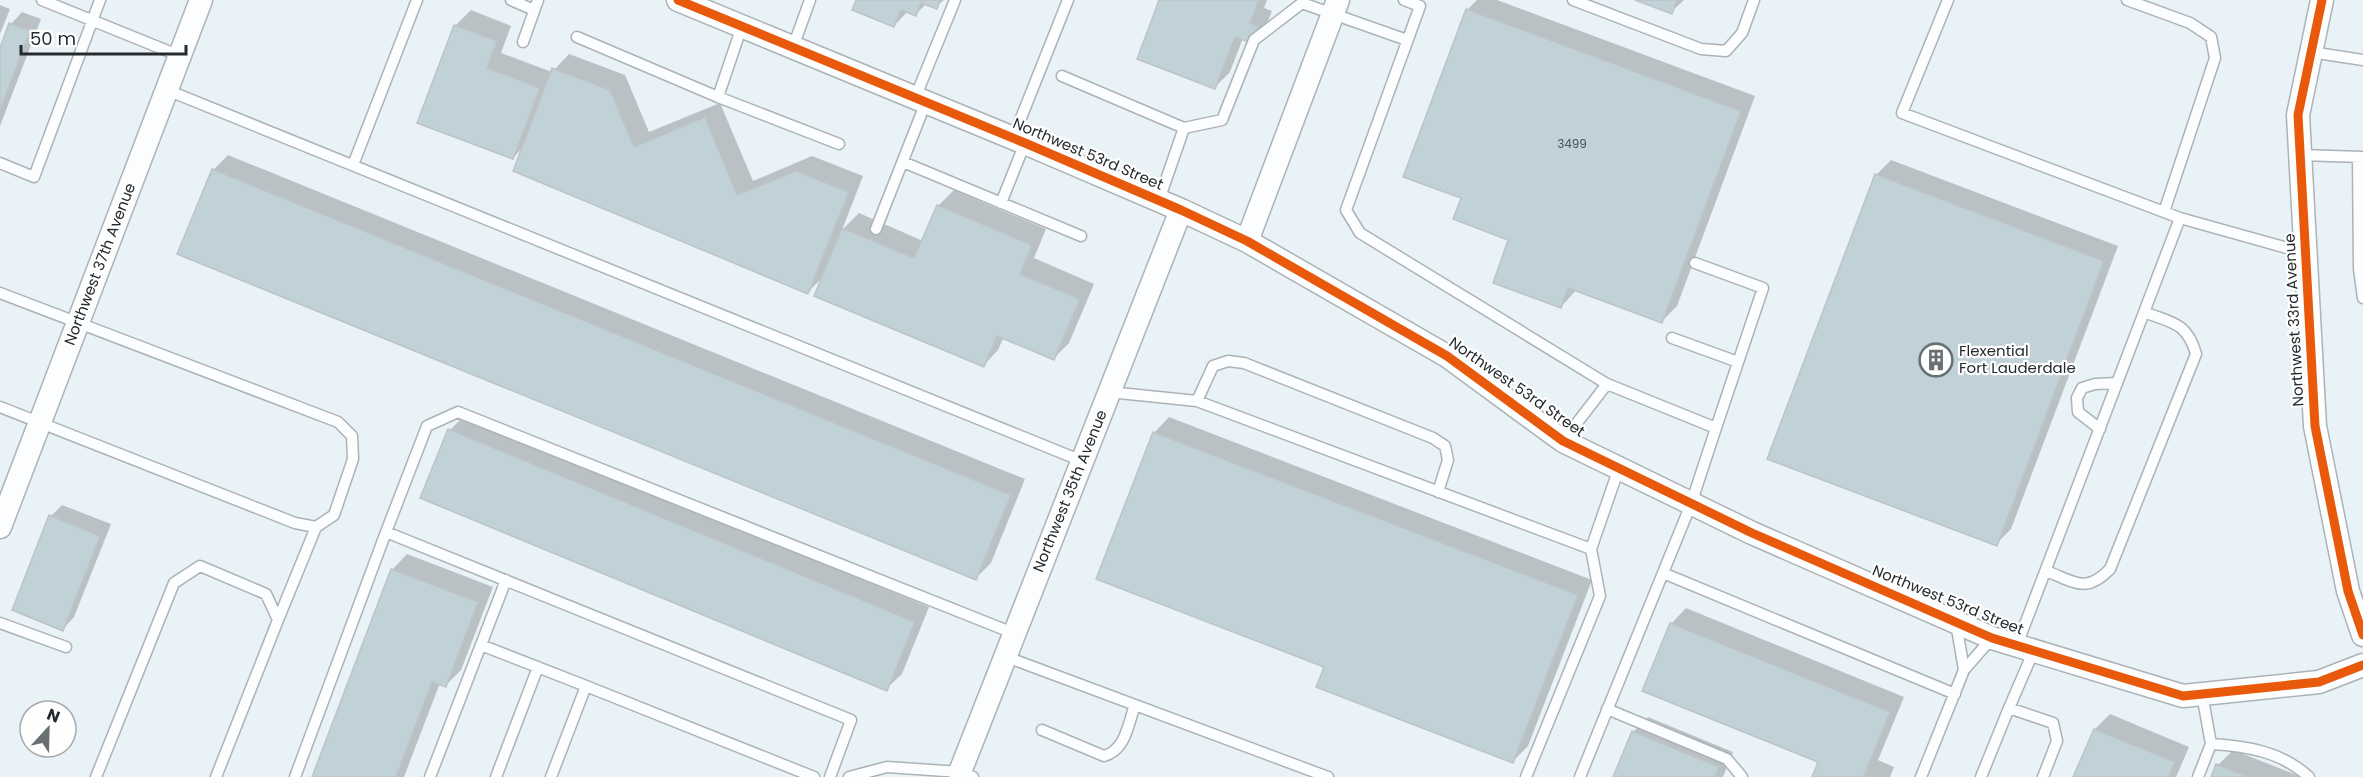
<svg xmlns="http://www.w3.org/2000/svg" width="2363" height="777" font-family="Poppins,sans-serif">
<rect width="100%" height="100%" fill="#e9f2f6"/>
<path fill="#0003" d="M 857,0 L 944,0 L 936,7 L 927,3 L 916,14 L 908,11 L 894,26 Z
M 1161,0 L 1267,0 L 1264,8 L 1272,11 L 1266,26 L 1251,42 L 1243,38 L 1230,72 L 1215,87 Z
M 1477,0 L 1497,0 L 1755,96 L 1677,306 L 1662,321 L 1577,289 L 1561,307 L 1510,239 L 1463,197 L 1467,10 Z
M 1639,0 L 1684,0 L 1671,12 Z
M 0,5 L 10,9 L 0,34 Z
M 471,10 L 511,26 L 501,53 L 552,72 L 569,54 L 625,75 L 649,132 L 720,103 L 753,181 L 812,156 L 863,176 L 842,230 L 859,213 L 923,241 L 938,206 L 954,190 L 1046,229 L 1034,258 L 1094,284 L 1069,343 L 1054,358 L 1004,337 L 998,350 L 983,366 L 823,277 L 808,292 L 524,146 L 513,158 L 455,26 Z
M 22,12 L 41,19 L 0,126 L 0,52 L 11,24 Z
M 228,155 L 1025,479 L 991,563 L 976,578 L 213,170 Z
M 1891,160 L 2118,246 L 2011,529 L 1996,544 L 1876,175 Z
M 465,415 L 929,607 L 902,674 L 886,689 L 450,430 Z
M 1169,417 L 1592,580 L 1528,746 L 1513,761 L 1326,666 L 1154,433 Z
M 62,505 L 111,524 L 74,617 L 63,629 L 51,516 Z
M 407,554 L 493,587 L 461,670 L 446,685 L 440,683 L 404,777 L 314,777 L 392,570 Z
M 1686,608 L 1904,697 L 1878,760 L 1894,767 L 1890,777 L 1813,777 L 1820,762 L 1671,624 Z
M 2110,714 L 2189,747 L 2176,777 L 2075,777 L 2095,729 Z
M 1648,717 L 1733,752 L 1723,777 L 1614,777 L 1633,732 Z
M 2233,750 L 2302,777 L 2213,777 L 2218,765 Z"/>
<path fill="#c0d1d7" stroke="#bdc4c7" stroke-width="1.5" d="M 856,0 L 940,0 L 937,9 L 921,3 L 916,16 L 901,10 L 894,27 L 852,10 Z
M 1159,0 L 1259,0 L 1250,23 L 1258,26 L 1252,43 L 1235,37 L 1215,89 L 1137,59 Z
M 1635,0 L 1677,0 L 1672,14 Z
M 1466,9 L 1741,111 L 1662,323 L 1568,288 L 1561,308 L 1493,283 L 1508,240 L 1453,219 L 1461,198 L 1403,177 Z
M 9,23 L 30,31 L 0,110 L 0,48 Z
M 454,25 L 497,41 L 487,68 L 540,88 L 513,159 L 417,123 Z
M 552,68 L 610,90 L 634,147 L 705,117 L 737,195 L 796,171 L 849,192 L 808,294 L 513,171 Z
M 212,169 L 1011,495 L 976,580 L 177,254 Z
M 1875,174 L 2104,261 L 1997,546 L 1767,459 Z
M 937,205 L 1032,245 L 1020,274 L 1080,299 L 1054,360 L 997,336 L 984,367 L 814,296 L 842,228 L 914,258 Z
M 448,429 L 915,622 L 887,691 L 420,498 Z
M 1153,432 L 1578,595 L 1513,763 L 1316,687 L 1324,667 L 1096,579 Z
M 49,515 L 100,536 L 63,631 L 12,610 Z
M 391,569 L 478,602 L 446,687 L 432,682 L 396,777 L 312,777 Z
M 1670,623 L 1890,712 L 1864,776 L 1867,777 L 1812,777 L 1818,762 L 1642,691 Z
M 2094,729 L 2175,762 L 2169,777 L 2073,777 Z
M 1632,731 L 1719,767 L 1715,777 L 1613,777 Z
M 2216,764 L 2248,777 L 2211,777 Z"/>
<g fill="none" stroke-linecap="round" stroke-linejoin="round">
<defs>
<path id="service" d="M 42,0 L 180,56
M 511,0 L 534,10
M 1404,0 L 1420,6 L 1346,210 L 1360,233 L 1607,384
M 1573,0 L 1701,49 L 1726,51 L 1742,33 L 1754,0
M 1948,0 L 1902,113 L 2180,218
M 2127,0 L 2190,23 L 2211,37 L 2215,58 L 2164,212
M 577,37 L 718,97 L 742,26
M 523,42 L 538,0
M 793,47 L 810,0
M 2311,52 L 2363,60
M 1062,76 L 1184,128 L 1159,200
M 167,90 L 1082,461
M 718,97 L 839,144
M 915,98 L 955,0
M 1184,128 L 1222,120 L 1254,40 L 1302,3 L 1407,40
M 1013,138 L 1068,0
M 2300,155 L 2362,157
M 2358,157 L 2359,269 L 2363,298
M 903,162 L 1081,236
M 0,163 L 34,177 L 100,0
M 353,165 L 417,0
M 1001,203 L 1025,143
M 876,229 L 926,102
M 1695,263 L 1763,288 L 1716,428
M 0,293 L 338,422 L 352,436 L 353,459 L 334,515 L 316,527 L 295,523 L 0,407
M 1672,338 L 1738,362
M 1109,392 L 1197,401 L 1591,549 L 1619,468
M 1197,401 L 1213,366 L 1228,361 L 1244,363 L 1433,438 L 1445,446 L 1448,460 L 1438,492
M 2100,429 L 2078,412 L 2077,398 L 2082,388 L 2095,384 L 2117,383
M 1563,441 L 1607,384 L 1716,428 L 1691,504 L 1580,777
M 386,532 L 427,426 L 458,412 L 1013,633
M 2046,571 C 2075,582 2086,594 2110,569 L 2196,354 C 2187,322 2172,323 2144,312
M 1663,573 L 1955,694
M 278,620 L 316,527
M 0,623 L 66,647
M 1956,623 L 1964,670
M 481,645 L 586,686
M 2017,645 L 2180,218 L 2305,253
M 1004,656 L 1328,777
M 2009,708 L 2034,650
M 1607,709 L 1727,759 L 1742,777
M 1042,730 L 1104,756 C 1126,750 1128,724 1135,705
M 2211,744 C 2248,746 2282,752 2309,777
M 96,777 L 174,583 L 200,566 L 266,594 L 278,620 L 216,777
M 295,777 L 386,532 L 851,720 L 830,777
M 430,777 L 506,580
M 496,777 L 538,667
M 551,777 L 586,686 L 814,777
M 849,777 L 887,767 L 960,772 L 973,777
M 1526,777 L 1600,596 L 1591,549
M 1921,777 L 1964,670 L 1992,638
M 1981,777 L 2009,708 L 2053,723 L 2057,741 L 2043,777
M 2198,777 L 2211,744 L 2202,694"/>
<path id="minor" d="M 678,0 L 1025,143 L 1181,210 L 1247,241 L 1447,356 L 1563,441 L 1752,533 L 1992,638 L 2183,696 L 2319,682 L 2363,665
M 2322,0 L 2298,115 L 2315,426 L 2348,591 L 2363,635
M 1247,241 L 1338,0
M 0,527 L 201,0
M 960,772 L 1181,210"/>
</defs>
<use href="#service" stroke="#acb3b6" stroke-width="13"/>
<use href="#minor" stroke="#acb3b6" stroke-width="25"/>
<use href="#service" stroke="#fcfdfe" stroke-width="10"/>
<use href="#minor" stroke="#fcfdfe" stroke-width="22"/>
<defs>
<path id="cycleway" d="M 678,0 L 1025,143 L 1181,210 L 1247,241 L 1447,356 L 1563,441 L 1752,533 L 1992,638 L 2183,696 L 2319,682 L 2363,665
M 2322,0 L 2298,115 L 2315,426 L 2348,591 L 2363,635"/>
</defs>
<use href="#cycleway" stroke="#fefefe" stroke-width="13"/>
<use href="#cycleway" stroke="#e8590c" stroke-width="9"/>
</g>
<defs>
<symbol id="building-ring" viewBox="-11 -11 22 22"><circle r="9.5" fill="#fefefe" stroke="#697073" stroke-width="1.5"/><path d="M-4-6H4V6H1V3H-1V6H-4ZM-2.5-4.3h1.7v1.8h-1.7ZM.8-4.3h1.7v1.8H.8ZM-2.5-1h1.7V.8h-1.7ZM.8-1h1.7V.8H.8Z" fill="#697073"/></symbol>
</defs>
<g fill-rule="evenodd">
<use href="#building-ring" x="1917" y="341" width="38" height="38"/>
</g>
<g text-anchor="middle" stroke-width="4.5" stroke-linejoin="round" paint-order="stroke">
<g font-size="12" fill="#4b5458">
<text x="1572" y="148">3499</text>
</g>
<g font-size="15" fill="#242a2d" stroke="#fefefe">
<text transform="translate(1088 154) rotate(23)" y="5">Northwest 53rd Street</text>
<text transform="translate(100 264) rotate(-69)" y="5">Northwest 37th Avenue</text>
<text transform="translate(2294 320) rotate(-93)" y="5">Northwest 33rd Avenue</text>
<text transform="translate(1517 387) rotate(35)" y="5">Northwest 53rd Street</text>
<text transform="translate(1070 491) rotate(-68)" y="5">Northwest 35th Avenue</text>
<text transform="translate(1948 600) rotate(22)" y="5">Northwest 53rd Street</text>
</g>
<g font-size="15" fill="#242a2d" stroke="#fefefe" text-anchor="start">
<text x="1959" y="356">Flexential<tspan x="1959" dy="17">Fort Lauderdale</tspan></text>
</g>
</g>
<g transform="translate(48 729) rotate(22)"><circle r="28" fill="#fefefe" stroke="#a7a9aa" stroke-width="1.5"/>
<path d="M0-4.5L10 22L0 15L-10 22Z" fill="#697073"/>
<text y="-9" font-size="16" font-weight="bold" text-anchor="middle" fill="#242a2d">N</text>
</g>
<path d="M21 45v9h165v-9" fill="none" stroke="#242a2d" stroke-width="3"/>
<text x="30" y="45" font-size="18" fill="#242a2d" stroke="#fefefe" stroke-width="4.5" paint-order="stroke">50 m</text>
</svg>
